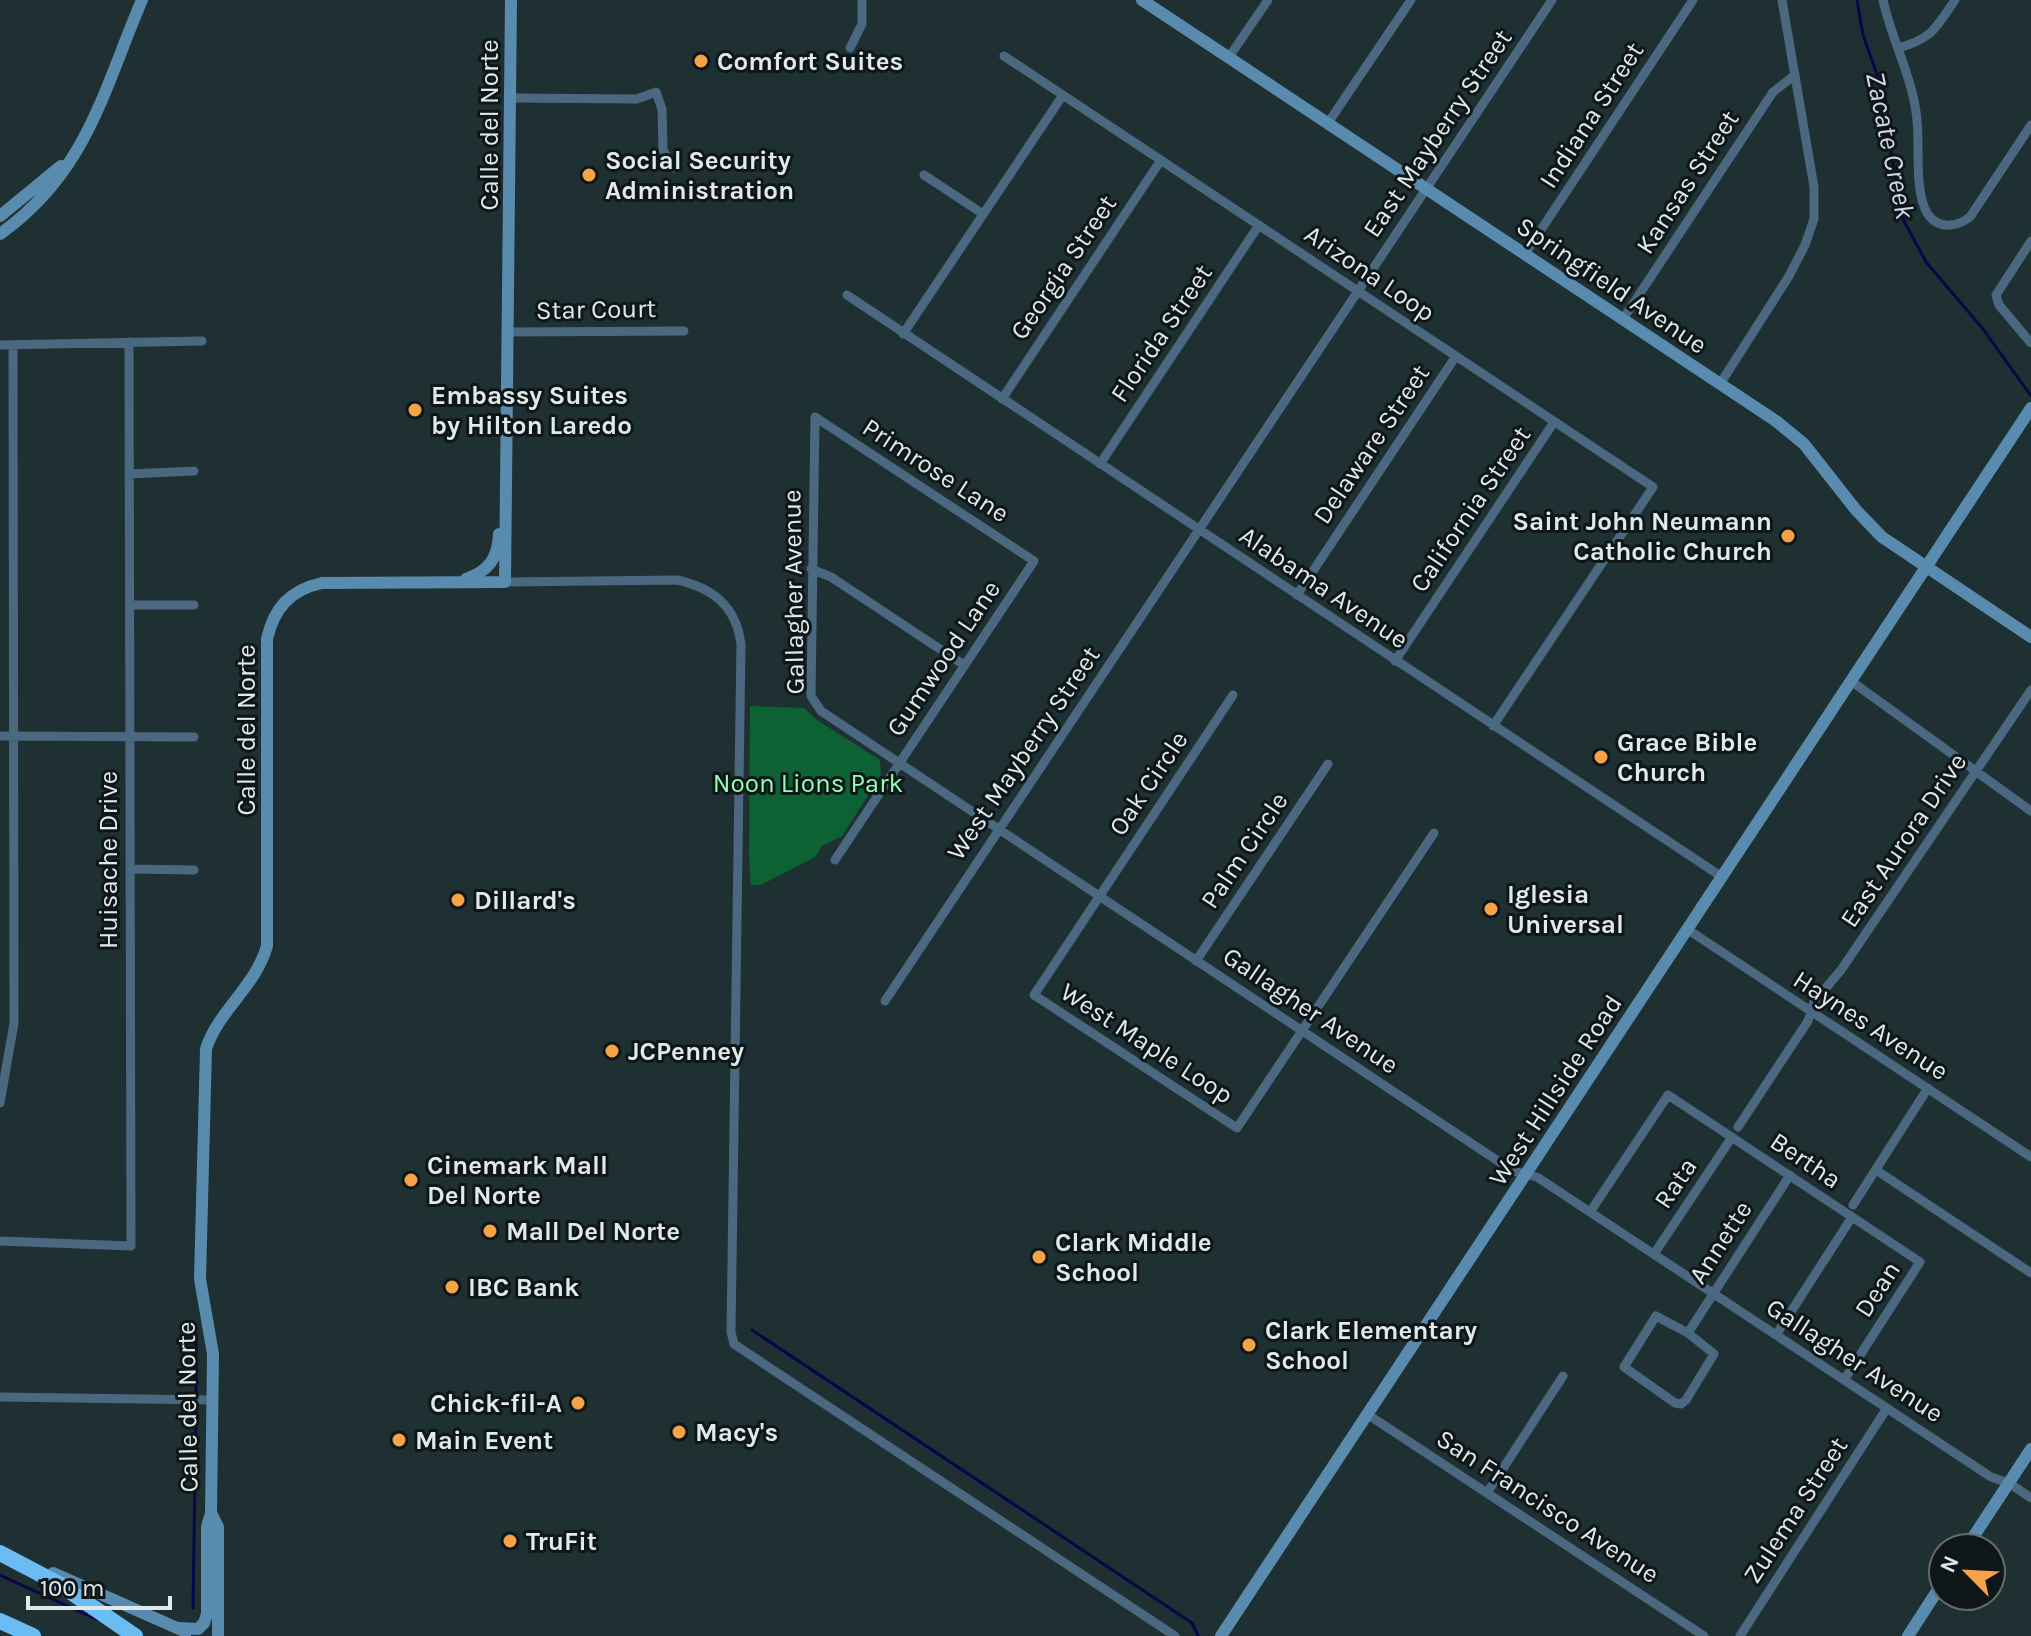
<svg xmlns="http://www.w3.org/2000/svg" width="2031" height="1636" font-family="Karla,sans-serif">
<rect width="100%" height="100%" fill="#1f3033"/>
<path fill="#0d6233" d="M 750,706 L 804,708 L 817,720 L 880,760 L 881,775 L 842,836 L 822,846 L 815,857 L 761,885 L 751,885 L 749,856 Z"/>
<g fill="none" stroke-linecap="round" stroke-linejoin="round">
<path stroke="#070747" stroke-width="3" d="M 1857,0 L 1863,35 L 1885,97 L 1891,153 L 1904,221 L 1926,262 L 1983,329 L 2031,396
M 752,1330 L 1192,1623 L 1198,1636
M 196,1392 L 196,1341
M 0,1575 L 98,1620
M 193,1608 L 196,1408"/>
<path stroke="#4a6980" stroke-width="9" d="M 1883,0 C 1892,41 1913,78 1917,120 C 1920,146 1914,190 1927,213 C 1938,230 1957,227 1970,217 L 2031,125
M 850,48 L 862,24 L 862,0
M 1898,48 C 1932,39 1936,28 1955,0
M 1004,56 L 1653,487 L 1493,726
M 1229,57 L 1268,0
M 511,98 L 637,99 L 656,92 L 662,109 L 663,150 L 673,168
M 1328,123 L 1411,0
M 924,175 L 983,214
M 2031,241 L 1996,295 L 1999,305 L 2031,343
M 1525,254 L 1693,0
M 847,295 L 1722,877
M 1623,319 L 1773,92 L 1795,75
M 509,332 L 684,331
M 903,334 L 1063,95
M 0,345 L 202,341
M 1720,384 L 1789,276 L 1805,245 L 1814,219 L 1814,187 L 1782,0
M 1002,399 L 1161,160
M 815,417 L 811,696 L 821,711 L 1513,1171 L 1537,1177 L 1991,1477 L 2009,1483 L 2031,1498
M 815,417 L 1034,561 L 835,860
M 1100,464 L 1259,225
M 129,474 L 194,471
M 811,569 L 831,577 L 964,665
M 505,582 L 677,580 C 713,588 736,606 741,644 L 731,1332 L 734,1344 L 1175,1636
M 1297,595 L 1456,356
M 130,605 L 194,605
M 1395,661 L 1554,422
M 1851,681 L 2031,811
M 1233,695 L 1034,995 L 1237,1128 L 1434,833
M 0,736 L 194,737
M 130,869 L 194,870
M 1687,929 L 2031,1157
M 1196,961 L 1328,764
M 885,1001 L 1552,0
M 0,1103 L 14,1023 L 13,345
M 1738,1127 L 1808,1021 L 1814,1002 L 1841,970 L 2031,690
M 1876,1170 L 2031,1273
M 1853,1205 L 1928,1088
M 1590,1212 L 1668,1095 L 1920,1262 L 1844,1380
M 0,1241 L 131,1246 L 129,342
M 1654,1254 L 1732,1137
M 1688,1333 L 1656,1316 L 1624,1367 L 1675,1403 L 1681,1404 L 1686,1400 L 1714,1354 L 1688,1333 L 1790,1175
M 1776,1335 L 1852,1217
M 0,1397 L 212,1400
M 1367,1414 L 1704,1636
M 1487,1493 L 1563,1376
M 1740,1636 L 1887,1408"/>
<path stroke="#588bae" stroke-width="12" d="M 1142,0 L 1776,421 L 1804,444 L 1856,510 L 1882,537 L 2031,637
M 0,216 L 61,166
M 0,234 C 87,172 103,91 142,0
M 466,579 C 489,571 498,558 499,534
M 211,1513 L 218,1527 L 218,1636
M 1966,1548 L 2031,1449
M 53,1573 L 186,1632
M 179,1628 L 198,1629 L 204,1623 L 207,1614 L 207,1527 L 211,1513 L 213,1354 L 200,1279 L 206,1049 C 218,1011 256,986 267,946 L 267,639 C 274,608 290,590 322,583 L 505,582 L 511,0
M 1221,1636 L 2031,408
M 1908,1636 L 1943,1582"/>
<path stroke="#6bbcf3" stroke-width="16" d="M 0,1553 L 59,1584 L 135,1636
M 0,1621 L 33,1636"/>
</g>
<g fill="#f6a247" stroke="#0f1618" stroke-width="3">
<circle cx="701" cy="61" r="8"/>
<circle cx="589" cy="175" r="8"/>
<circle cx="415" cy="410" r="8"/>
<circle cx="1788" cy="536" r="8"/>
<circle cx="1601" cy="757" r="8"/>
<circle cx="458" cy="900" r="8"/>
<circle cx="1491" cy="909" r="8"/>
<circle cx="612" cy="1051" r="8"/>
<circle cx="411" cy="1180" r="8"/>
<circle cx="490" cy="1231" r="8"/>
<circle cx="1039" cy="1257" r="8"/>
<circle cx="452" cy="1287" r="8"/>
<circle cx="1249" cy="1345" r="8"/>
<circle cx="578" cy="1403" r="8"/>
<circle cx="679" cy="1432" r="8"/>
<circle cx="399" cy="1440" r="8"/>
<circle cx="510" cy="1541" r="8"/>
</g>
<g text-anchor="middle" stroke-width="6" stroke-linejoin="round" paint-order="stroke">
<g font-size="26" font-weight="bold" fill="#dfeaec" stroke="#0f1618" text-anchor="start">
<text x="717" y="70">Comfort Suites</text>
<text x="605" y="169">Social Security<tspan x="605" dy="30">Administration</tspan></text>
<text x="431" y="404">Embassy Suites<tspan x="431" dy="30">by Hilton Laredo</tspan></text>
<text x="1772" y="530" text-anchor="end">Saint John Neumann<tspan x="1772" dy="30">Catholic Church</tspan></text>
<text x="1617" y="751">Grace Bible<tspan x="1617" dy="30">Church</tspan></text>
<text x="1507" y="903">Iglesia<tspan x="1507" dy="30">Universal</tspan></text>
<text x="474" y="909">Dillard's</text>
<text x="628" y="1060">JCPenney</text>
<text x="427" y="1174">Cinemark Mall<tspan x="427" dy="30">Del Norte</tspan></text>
<text x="506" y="1240">Mall Del Norte</text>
<text x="1055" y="1251">Clark Middle<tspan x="1055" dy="30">School</tspan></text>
<text x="468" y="1296">IBC Bank</text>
<text x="1265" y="1339">Clark Elementary<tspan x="1265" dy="30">School</tspan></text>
<text x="562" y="1412" text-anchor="end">Chick-fil-A</text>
<text x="695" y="1441">Macy's</text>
<text x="415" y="1449">Main Event</text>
<text x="526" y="1550">TruFit</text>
</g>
<g font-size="26" fill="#dfeaec" stroke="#0f1618">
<text transform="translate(1591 115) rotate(-57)" y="9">Indiana Street</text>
<text transform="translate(489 125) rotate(-90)" y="9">Calle del Norte</text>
<text transform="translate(1437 133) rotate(-56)" y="9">East Mayberry Street</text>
<text transform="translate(1687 182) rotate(-57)" y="9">Kansas Street</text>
<text transform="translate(1063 267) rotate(-56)" y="9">Georgia Street</text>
<text transform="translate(1370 273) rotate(34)" y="9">Arizona Loop</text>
<text transform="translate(1612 285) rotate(34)" y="9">Springfield Avenue</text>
<text transform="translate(596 309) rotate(-1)" y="9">Star Court</text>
<text transform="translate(1161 333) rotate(-56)" y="9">Florida Street</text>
<text transform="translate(1371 444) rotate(-56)" y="9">Delaware Street</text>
<text transform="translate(936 470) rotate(33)" y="9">Primrose Lane</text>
<text transform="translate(1470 509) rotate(-56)" y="9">California Street</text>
<text transform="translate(1324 587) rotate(34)" y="9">Alabama Avenue</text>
<text transform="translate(793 592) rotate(-91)" y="9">Gallagher Avenue</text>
<text transform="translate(943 658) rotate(-56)" y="9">Gumwood Lane</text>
<text transform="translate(246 730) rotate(-90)" y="9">Calle del Norte</text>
<text transform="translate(1023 753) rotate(-56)" y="9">West Mayberry Street</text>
<text transform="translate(1148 783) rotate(-56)" y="9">Oak Circle</text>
<text transform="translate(1903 840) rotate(-56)" y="9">East Aurora Drive</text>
<text transform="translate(1244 850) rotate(-56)" y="9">Palm Circle</text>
<text transform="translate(108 860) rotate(-90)" y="9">Huisache Drive</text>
<text transform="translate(1311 1010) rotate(34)" y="9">Gallagher Avenue</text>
<text transform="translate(1871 1025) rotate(33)" y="9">Haynes Avenue</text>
<text transform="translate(1147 1043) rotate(33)" y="9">West Maple Loop</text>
<text transform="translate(1555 1090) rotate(-57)" y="9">West Hillside Road</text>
<text transform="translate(1806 1160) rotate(34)" y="9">Bertha</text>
<text transform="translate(1675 1183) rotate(-56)" y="9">Rata</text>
<text transform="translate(1720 1242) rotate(-57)" y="9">Annette</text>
<text transform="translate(1877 1289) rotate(-57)" y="9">Dean</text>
<text transform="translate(1855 1360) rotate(33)" y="9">Gallagher Avenue</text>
<text transform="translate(187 1407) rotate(-91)" y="9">Calle del Norte</text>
<text transform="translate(1548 1506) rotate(33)" y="9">San Francisco Avenue</text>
<text transform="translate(1795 1510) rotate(-57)" y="9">Zulema Street</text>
</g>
<g font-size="26" fill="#93feb5" stroke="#0f1618">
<text x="808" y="792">Noon Lions Park</text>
</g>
<g font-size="28" font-style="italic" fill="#d2d9ed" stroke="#0f1618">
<text transform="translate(1891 145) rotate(78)" y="10">Zacate Creek</text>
</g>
</g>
<g transform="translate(1967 1572) rotate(294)"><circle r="38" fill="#0f1618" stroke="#626b6d" stroke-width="2"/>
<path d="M0-6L14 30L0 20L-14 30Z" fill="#f6a247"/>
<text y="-12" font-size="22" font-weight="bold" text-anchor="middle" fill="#dfeaec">N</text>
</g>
<path d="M28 1596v12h142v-12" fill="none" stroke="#dfeaec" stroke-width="4"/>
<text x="40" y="1596" font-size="24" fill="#dfeaec" stroke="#0f1618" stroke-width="6" paint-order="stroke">100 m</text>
</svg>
